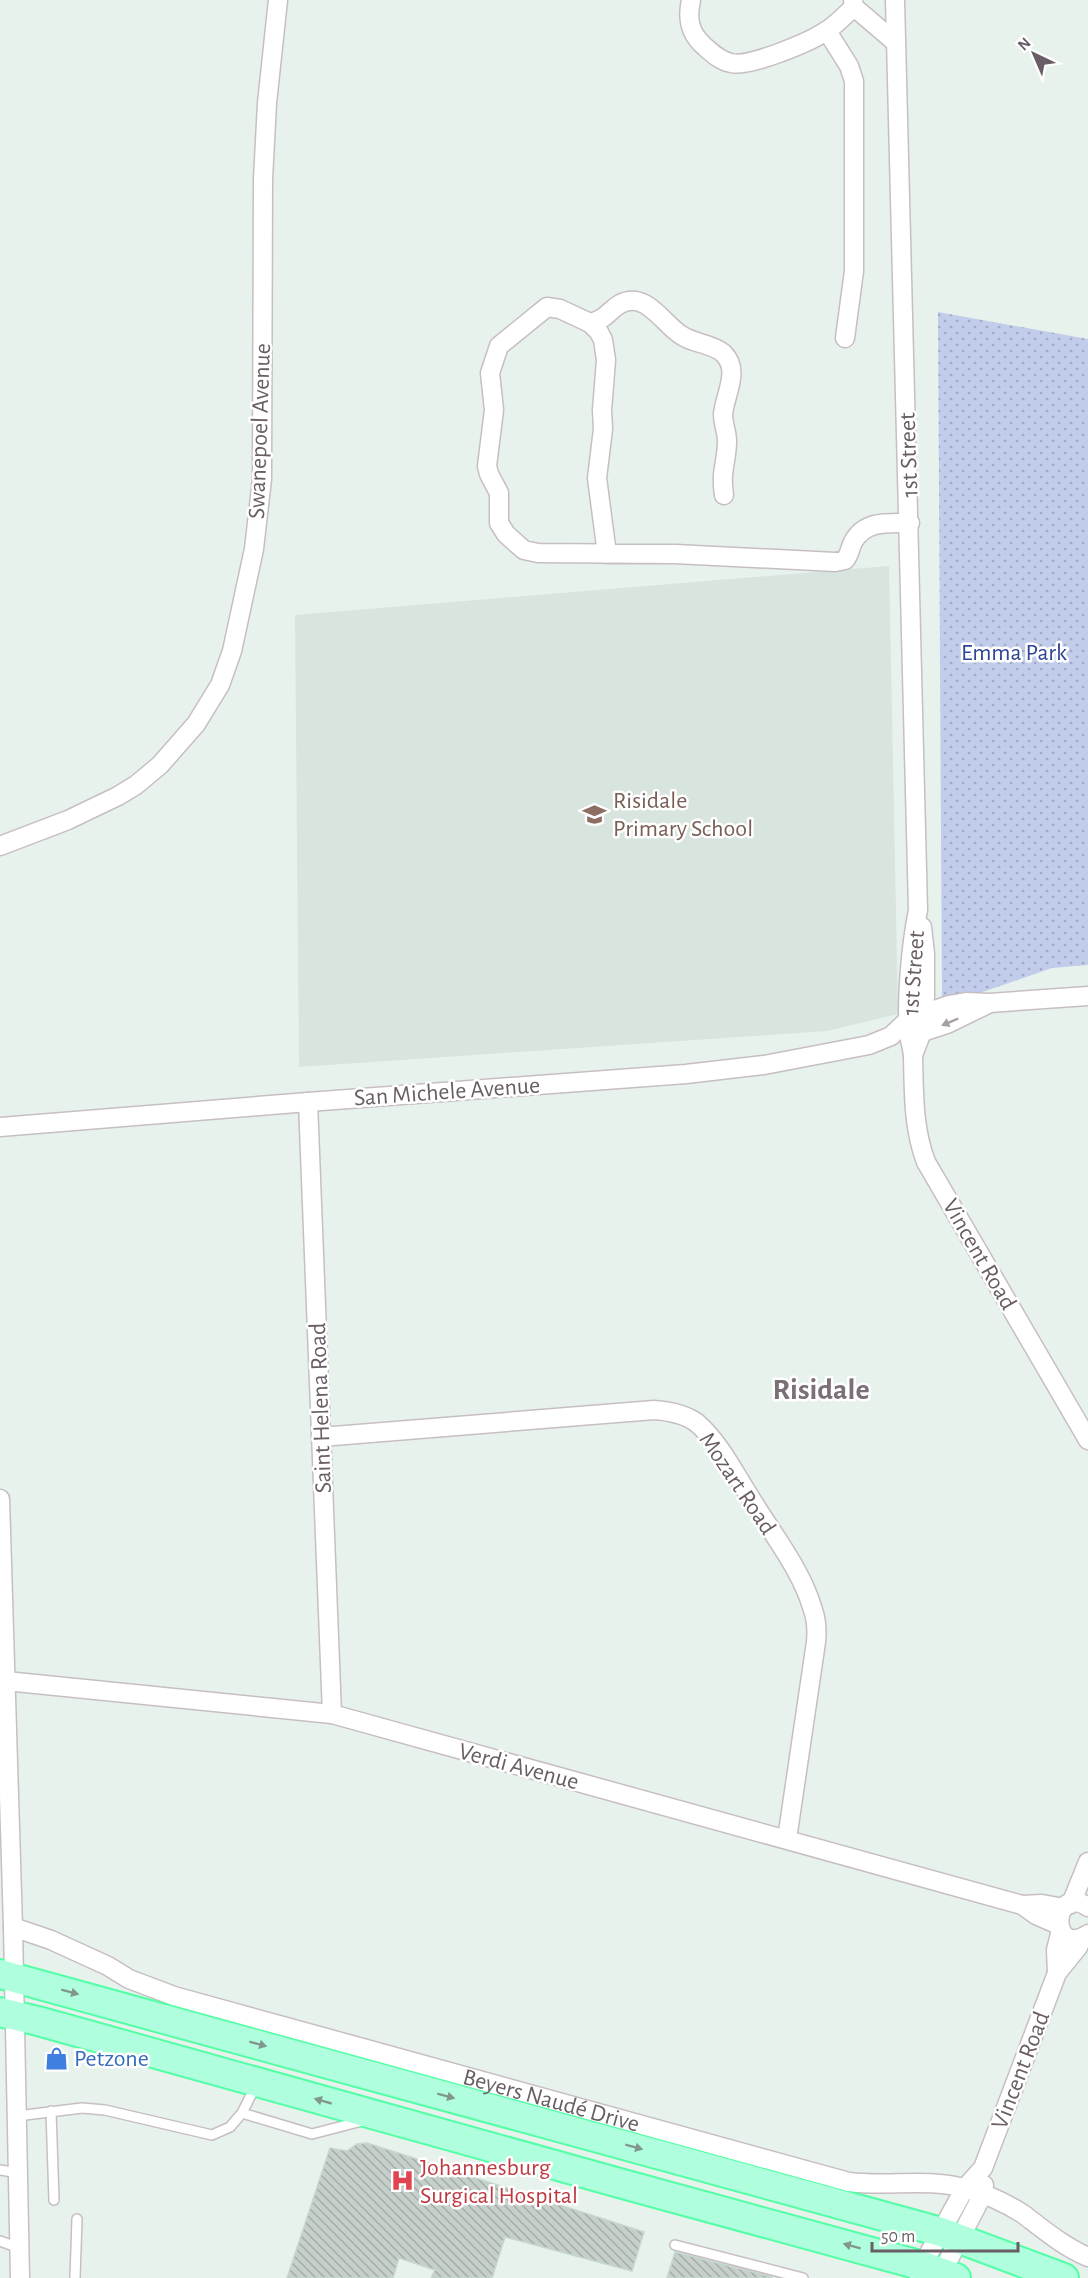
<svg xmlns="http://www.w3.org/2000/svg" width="1088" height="2278" font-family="'Alegreya Sans',sans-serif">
<defs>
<pattern id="park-dots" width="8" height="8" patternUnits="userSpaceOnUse" patternTransform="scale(1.5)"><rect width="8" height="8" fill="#c2cceb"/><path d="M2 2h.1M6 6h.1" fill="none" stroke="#a2a9c2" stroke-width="1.8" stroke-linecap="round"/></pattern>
<pattern id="building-back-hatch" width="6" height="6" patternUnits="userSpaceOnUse" patternTransform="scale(1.5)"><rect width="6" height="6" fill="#c6d0ca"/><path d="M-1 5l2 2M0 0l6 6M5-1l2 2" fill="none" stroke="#a5aca8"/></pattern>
</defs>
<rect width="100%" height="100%" fill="#e7f2ed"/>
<path fill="#d8e4de" d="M 889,566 L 898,1014 L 827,1031 L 299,1067 L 295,615 Z"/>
<path fill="url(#park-dots)" d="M 938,312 L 1088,339 L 1088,965 L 1052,968 L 942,1006 Z"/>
<path fill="url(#building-back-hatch)" stroke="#c4d8cd" stroke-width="1.5" d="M 367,2143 L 644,2232 L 632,2271 L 505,2237 L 492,2278 L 431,2278 L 435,2270 L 399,2258 L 393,2278 L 287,2278 L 330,2148 L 347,2151 L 357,2144 Z
M 675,2252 L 772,2277 L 772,2278 L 667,2278 Z"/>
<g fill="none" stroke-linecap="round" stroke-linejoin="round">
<defs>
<path id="service" d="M 51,2111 L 54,2200
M 242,2113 L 312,2134 L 362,2121
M 17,2116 L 82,2108 L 105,2110 L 212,2135 L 230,2127 L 242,2113 L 256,2085
M 0,2170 L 19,2173
M 0,2241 L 19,2248
M 675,2245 L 803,2278
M 75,2278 L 77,2219"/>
<g id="minor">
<path d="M 691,0 C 687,18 689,33 704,46 C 712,53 720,61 731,63 C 748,68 810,42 826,31 C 836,25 845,15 854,7"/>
<path d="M 853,0 L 854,7 L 895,42"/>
<path d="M 895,0 L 918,910 C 911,945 906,999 909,1034 C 910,1042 913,1050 913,1057 C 914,1093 913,1128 926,1162 L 1088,1440"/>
<path d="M 827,31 L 849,66 L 854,81 L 854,271 L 845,338"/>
<path d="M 590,323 C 607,319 608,311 620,304 C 646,290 663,324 681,335 C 694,344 711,343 723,353 C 741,370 725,394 723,414 C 723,424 727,432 727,441 C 727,462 720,471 724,495"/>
<path d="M 607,554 L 597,478 L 603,429 L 602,410 L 606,360 L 603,340 L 599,332 L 590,323 L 560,309 L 547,307 L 499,346 L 490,373 L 494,410 L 487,466 L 489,474 L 499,493 L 499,523 L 506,534 L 517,544 L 524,550 L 538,553 L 675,554 L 835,562 L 845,560 C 850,554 850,548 853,542 C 865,520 888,523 910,523"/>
<path d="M 0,846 L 68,820 L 118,796 L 136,785 L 160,765 L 196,724 L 220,685 L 232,651 L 254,549 L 262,479 L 263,179 L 267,103 L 278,0"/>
<path d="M 913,1035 L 947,1024 L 988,1004"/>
<path d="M 913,1055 L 922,1032 L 925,996 L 925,954 L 922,927"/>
<path d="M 308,1102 L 332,1714"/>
<path d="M 0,1127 L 308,1102 L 686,1074 L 764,1065 L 869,1045 L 891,1036 L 909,1019 L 949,1005 L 966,1002 L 989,1003 L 1088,996"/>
<path d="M 321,1437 L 654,1410 C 668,1411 685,1414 697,1423 C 721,1444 736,1476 753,1502 C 774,1536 802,1571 813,1610 C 817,1621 817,1631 816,1642 L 787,1839"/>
<path d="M 0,1499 L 13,1927 L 20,2278"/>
<path d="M 6,1681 L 332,1714 L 1022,1905 L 1036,1915 L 1059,1925"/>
<path d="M 1071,1904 L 1088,1862"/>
<path d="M 1022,1905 L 1042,1904 L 1064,1908"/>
<path d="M 1088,1907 C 1051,1882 1049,1959 1088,1934"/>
<path id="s1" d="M 13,1927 L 51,1940 L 108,1966 L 129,1979 L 174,1996 L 849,2182 C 887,2187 926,2178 964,2188 C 983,2193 1006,2203 1023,2214 C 1044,2230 1064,2247 1088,2257"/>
<path d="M 1057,1973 L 1056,1950 L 1061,1930"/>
<path d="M 918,2273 L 965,2188 L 983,2168 L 1057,1973 L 1078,1947 L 1082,1938"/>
<path d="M 939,2278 L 983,2194 L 984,2185"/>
</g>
<path id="primary" d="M 0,1974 L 941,2232 L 1064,2278
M 0,2012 L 38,2021 L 623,2184 L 923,2266 L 956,2278"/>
</defs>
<use href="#service" stroke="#c7bec3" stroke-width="12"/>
<use href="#minor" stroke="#c7bec3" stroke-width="21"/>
<use href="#primary" stroke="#53ffa4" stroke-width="32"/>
<use href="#service" stroke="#fff" stroke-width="9"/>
<use href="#minor" stroke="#fff" stroke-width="18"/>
<use href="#primary" stroke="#afffde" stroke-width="28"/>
</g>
<defs><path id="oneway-solid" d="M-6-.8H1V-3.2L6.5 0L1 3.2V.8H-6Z" transform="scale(1.5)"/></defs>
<use fill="#a59ea3" href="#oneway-solid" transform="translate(950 1022) rotate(157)"/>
<g fill="#82968f">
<use href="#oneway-solid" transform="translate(70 1992) rotate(15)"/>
<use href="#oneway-solid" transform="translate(258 2044) rotate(15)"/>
<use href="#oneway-solid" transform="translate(446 2096) rotate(15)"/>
<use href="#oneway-solid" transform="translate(323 2101) rotate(-164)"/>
<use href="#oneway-solid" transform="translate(634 2147) rotate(15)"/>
<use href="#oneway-solid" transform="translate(852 2246) rotate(-165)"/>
</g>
<defs>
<symbol id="school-bare" viewBox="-9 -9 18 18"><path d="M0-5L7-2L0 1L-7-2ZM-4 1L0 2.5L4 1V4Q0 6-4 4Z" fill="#8d6e63" stroke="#fff" stroke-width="2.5" paint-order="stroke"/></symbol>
<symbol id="shop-bare" viewBox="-9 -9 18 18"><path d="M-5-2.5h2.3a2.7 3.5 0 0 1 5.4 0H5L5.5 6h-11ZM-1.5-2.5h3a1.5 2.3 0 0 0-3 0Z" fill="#3f7fe0" stroke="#fff" stroke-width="2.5" paint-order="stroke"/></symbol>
<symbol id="hospital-bare" viewBox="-9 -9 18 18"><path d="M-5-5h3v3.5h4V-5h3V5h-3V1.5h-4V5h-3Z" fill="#e0444e" stroke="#fff" stroke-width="2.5" paint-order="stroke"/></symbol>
</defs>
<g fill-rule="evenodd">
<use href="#school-bare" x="578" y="798" width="33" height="33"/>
<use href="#shop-bare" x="40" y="2042" width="33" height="33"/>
<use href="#hospital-bare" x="386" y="2164" width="33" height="33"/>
</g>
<g text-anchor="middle" stroke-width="5" stroke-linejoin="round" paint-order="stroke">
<g font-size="24" fill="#695e65" stroke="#fff">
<text transform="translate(259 431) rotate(-88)" y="8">Swanepoel Avenue</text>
<text transform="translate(908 455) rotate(-92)" y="8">1st Street</text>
<text transform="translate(913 973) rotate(-86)" y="8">1st Street</text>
<text transform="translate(447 1091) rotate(-4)" y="8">San Michele Avenue</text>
<text transform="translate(980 1254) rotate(60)" y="8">Vincent Road</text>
<text transform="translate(320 1408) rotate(-92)" y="8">Saint Helena Road</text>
<text transform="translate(738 1483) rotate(56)" y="8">Mozart Road</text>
<text transform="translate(519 1766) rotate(15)" y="8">Verdi Avenue</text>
<text transform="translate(1020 2070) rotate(-69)" y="8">Vincent Road</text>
<text dy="8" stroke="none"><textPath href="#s1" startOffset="567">Beyers Naudé Drive</textPath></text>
</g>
<g font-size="24" fill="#304496" stroke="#fff">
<text x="1014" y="660">Emma Park</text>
</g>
<g font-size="24" fill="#785e54" stroke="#fff" text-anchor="start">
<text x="613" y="808">Risidale<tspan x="613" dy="28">Primary School</tspan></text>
</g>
<g font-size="24" fill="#366cbe" stroke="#fff" text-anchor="start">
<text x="74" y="2066">Petzone</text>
</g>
<g font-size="24" fill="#be3a42" stroke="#fff" text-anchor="start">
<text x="420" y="2175">Johannesburg<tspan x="420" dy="28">Surgical Hospital</tspan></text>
</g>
<g font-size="30" font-weight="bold" fill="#7b6f78" stroke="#fff">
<text x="821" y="1399">Risidale</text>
</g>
</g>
<g transform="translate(1034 54) rotate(316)" stroke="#ffffff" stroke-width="4.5" paint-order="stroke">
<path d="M0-4.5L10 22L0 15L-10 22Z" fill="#695e65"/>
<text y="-9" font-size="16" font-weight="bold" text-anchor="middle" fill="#695e65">N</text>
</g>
<path d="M872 2242v9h146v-9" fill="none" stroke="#695e65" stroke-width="3"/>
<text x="881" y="2242" font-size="18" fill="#695e65" stroke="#ffffff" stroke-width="4.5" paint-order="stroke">50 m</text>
</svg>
